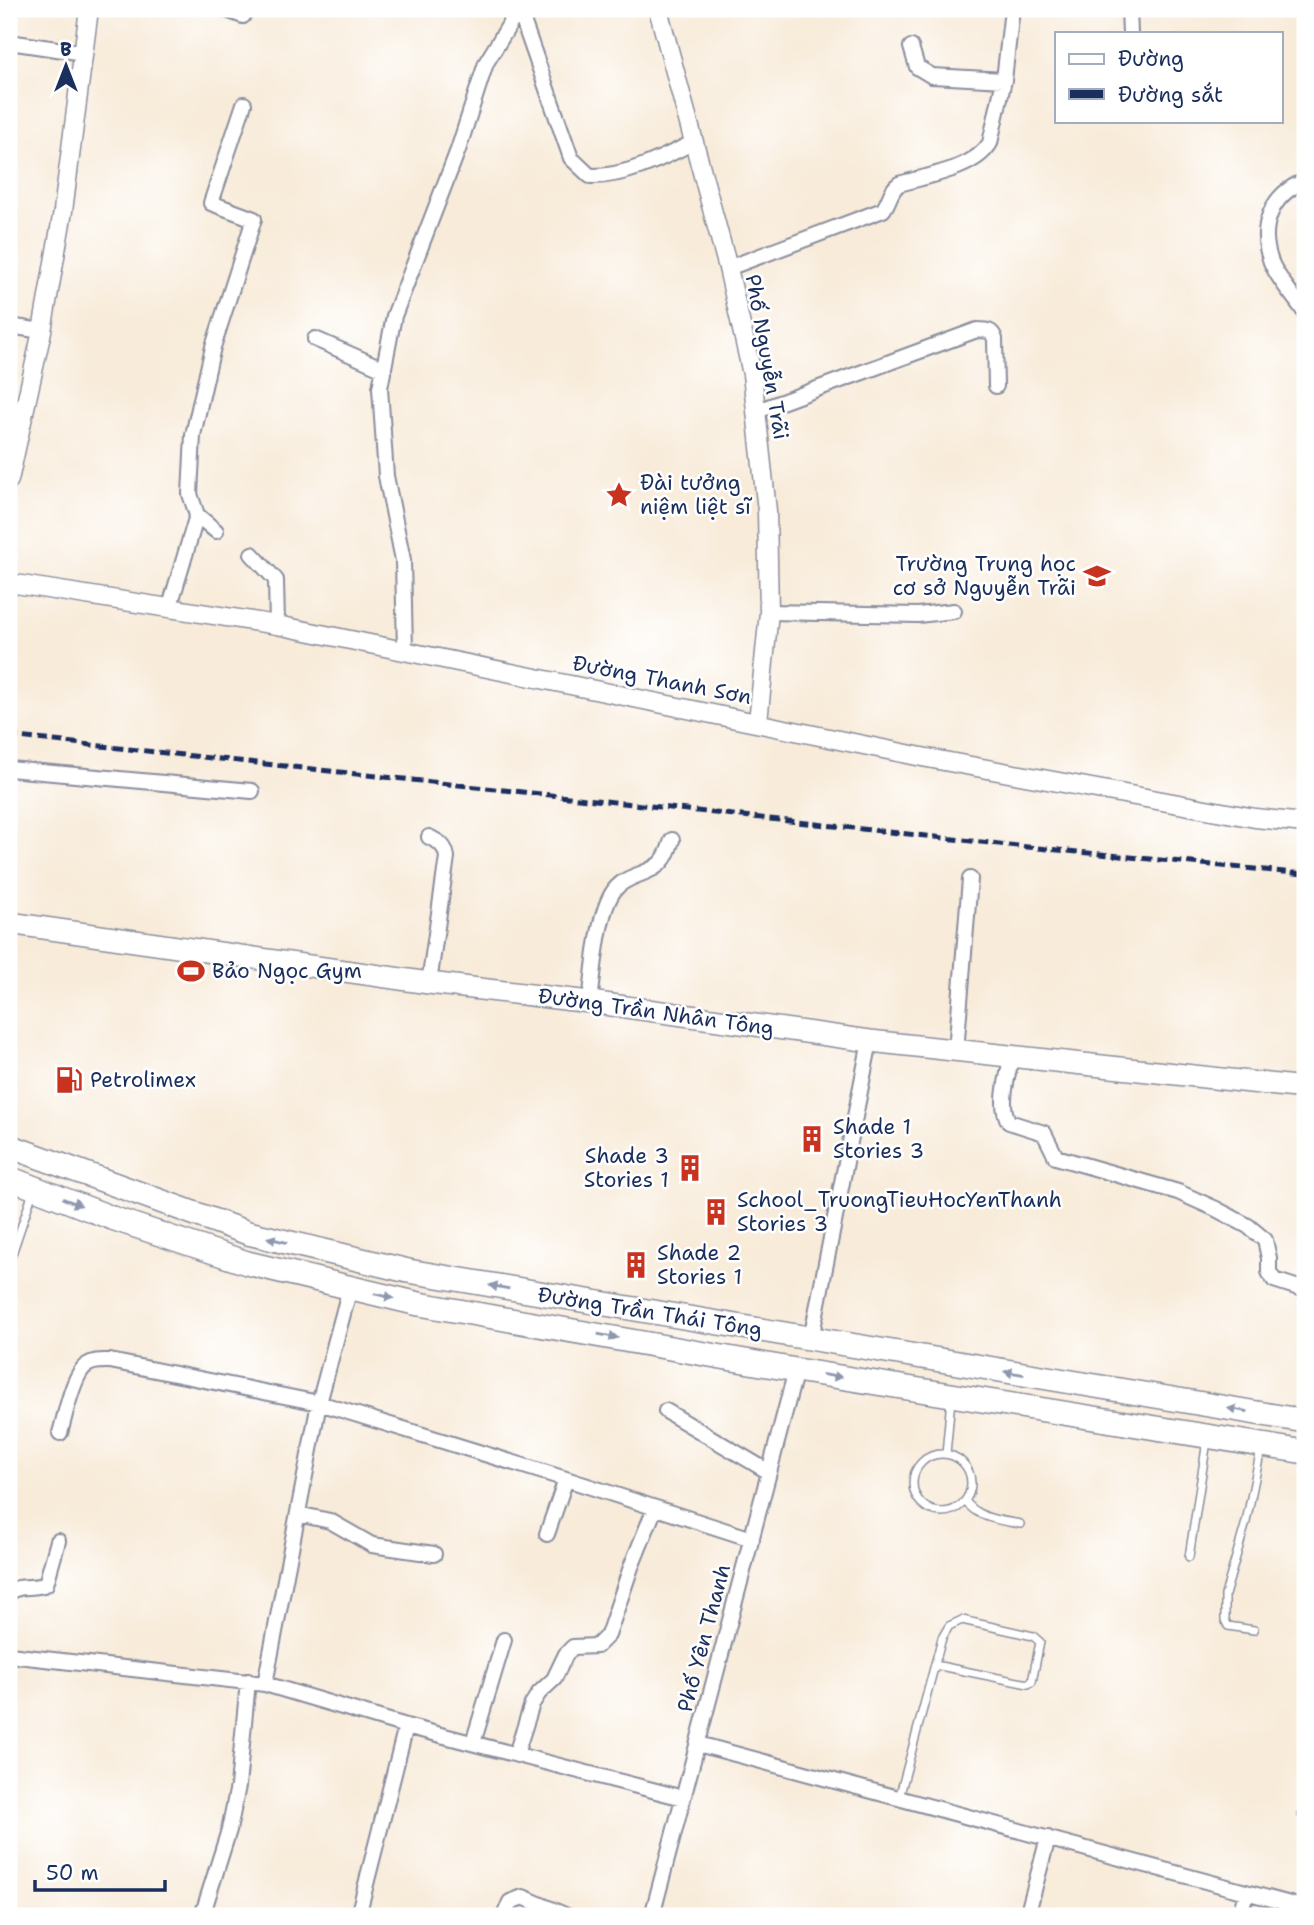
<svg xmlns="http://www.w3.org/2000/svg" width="1314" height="1925" font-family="'Shantell Sans',sans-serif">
<rect width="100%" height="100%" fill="#fff"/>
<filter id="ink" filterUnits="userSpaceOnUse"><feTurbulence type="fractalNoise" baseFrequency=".0143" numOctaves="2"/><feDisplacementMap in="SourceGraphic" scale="14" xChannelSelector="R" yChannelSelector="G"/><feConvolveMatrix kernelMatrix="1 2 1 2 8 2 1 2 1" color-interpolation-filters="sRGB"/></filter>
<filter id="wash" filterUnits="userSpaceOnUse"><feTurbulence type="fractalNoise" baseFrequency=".00686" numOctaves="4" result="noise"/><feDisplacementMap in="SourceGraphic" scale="28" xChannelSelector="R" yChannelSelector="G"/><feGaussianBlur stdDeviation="1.57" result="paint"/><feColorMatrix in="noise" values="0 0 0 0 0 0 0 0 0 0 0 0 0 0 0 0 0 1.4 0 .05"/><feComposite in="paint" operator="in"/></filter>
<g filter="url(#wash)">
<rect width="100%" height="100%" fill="#f8ebd9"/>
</g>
<g filter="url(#ink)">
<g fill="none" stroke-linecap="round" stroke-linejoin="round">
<defs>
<path id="service" d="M 9,1263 L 33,1192
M913 1483a29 29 0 1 1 58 0a29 29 0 1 1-58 0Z
M 946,1454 L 951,1399
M 965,1501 C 979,1519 999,1520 1020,1524
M 1189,1557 L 1207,1441
M 1254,1630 L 1228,1626 L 1225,1620 L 1225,1595 L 1246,1522 L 1261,1449
M 899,1798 L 942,1638 L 949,1626 L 962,1620 L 1033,1636 L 1040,1642 L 1032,1682 L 1028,1684 L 935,1665
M 1302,1815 L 1305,1815"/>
<path id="minor" d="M 224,9 L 243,16
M 519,9 L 571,158 L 590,176 C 627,177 662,158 694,142
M 1129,9 L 1130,33
M 9,42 L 84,53
M 911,47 L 917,67 L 932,76 L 1004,80
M 1305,181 C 1271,194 1258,227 1271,262 C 1278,280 1295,297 1305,313
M 728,268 L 883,210 C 890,201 890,190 899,184 C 926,176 975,169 990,143 L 1004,80 L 1012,9
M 9,326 L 42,331
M 315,339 L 384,369
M 9,408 L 23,411
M 757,411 L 977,330 C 987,330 992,330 995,339 L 996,386
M 216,531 L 197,515 L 190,494 L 193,435 L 213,347 L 254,219 L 211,203 L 244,104
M 252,554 L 276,580 L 277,625
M 169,609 L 197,515
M 769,612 L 918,615 L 954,611
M 405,651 L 403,560 L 386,476 L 380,388 L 394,316 L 458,150 L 486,63 L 519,9
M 9,769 L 252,791
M 429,837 C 439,842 445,845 447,857 L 429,983
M 590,1002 C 594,973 597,908 617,887 C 629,874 653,874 663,860 C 668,854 670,846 672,840
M 956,1051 L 970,879
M 1011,1058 C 1008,1077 998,1105 1009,1122 L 1044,1133 L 1056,1157 L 1178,1192 L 1216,1209 L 1248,1226 L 1265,1240 L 1269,1258 L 1269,1272 L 1274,1280 L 1305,1290
M 811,1339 L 870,1041
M 666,1411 L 769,1472
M 60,1433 C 65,1417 73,1373 87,1365 C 94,1360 102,1361 110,1361 L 319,1403 L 566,1479 L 752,1539
M 298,1514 L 330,1521 L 372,1545 L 434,1554
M 547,1534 L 566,1479
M 9,1593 C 20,1583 33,1590 46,1584 L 58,1541
M 9,1655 L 265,1684 L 406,1726 L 683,1798
M 265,1684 L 319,1403 L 350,1288
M 473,1743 L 504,1640
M 698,1744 L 1305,1908
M 516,1754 L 532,1704 L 539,1693 L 554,1679 L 566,1654 L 573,1647 L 597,1646 L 608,1635 L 631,1567 L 655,1508
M 202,1916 L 229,1830 L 238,1786 L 248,1681
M 358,1916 L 406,1726
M 504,1916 L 510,1902 L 523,1897 L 567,1916
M 652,1916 L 796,1370
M 1027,1916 L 1048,1838
M 1240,1916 L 1246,1892"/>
<path id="tertiary" d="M 658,9 L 728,268 L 752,374 L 767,511 L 769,612 L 758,722
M 9,480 L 42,331 L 63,211 L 89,9
M 9,583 L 277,625 L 922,757 L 1255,818 L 1305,823"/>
<path id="primary" d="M 9,923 L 429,983 L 590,1002 L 870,1041 L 1305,1088"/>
<path id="trunk" d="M 9,1146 L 248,1233 L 408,1271 L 1305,1421
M 9,1178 L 112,1218 L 247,1263 L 419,1304 L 796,1370 L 1305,1452"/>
</defs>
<use href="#service" stroke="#8a8d9c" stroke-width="10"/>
<use href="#minor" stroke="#8a8d9c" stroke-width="18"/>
<use href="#tertiary" stroke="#8a8d9c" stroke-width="21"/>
<use href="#primary" stroke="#8a8d9c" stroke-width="24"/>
<use href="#trunk" stroke="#8a8d9c" stroke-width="26"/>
<use href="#service" stroke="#fff" stroke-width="7"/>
<use href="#minor" stroke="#fff" stroke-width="14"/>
<use href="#tertiary" stroke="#fff" stroke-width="18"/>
<use href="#primary" stroke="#fff" stroke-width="21"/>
<use href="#trunk" stroke="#fff" stroke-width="23"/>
<path stroke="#1b2f5e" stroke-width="5" stroke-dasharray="10 5" stroke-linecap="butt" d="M 9,736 L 1027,847 L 1305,874"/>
</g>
<defs><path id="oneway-solid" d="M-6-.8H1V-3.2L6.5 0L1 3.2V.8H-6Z" transform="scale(1.75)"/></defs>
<g fill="#8d97ae">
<use href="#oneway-solid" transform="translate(72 1202) rotate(21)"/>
<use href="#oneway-solid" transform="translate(277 1240) rotate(-166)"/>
<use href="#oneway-solid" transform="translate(499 1287) rotate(-170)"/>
<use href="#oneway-solid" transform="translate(384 1296) rotate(13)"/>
<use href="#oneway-solid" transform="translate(608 1336) rotate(10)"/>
<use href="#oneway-solid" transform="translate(1014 1373) rotate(-171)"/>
<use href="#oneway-solid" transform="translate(832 1376) rotate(9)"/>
<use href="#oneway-solid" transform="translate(1238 1410) rotate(-171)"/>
</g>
</g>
<defs>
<symbol id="sight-bare" viewBox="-9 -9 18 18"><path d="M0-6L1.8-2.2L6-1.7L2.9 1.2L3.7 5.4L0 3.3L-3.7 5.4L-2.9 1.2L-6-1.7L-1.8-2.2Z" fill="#c8321e" stroke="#fff" stroke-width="2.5" paint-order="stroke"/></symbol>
<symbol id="school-bare" viewBox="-9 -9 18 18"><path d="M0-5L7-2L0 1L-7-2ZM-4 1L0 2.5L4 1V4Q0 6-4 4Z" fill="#c8321e" stroke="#fff" stroke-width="2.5" paint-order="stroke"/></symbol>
<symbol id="stadium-bare" viewBox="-9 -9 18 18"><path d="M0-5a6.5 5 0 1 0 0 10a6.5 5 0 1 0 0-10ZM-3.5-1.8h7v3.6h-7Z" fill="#c8321e" stroke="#fff" stroke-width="2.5" paint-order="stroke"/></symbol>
<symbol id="fuel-bare" viewBox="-9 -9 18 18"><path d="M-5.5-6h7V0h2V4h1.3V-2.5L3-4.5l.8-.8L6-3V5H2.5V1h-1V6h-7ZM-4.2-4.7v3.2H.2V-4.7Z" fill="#c8321e" stroke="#fff" stroke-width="2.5" paint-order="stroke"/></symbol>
<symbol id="building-bare" viewBox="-9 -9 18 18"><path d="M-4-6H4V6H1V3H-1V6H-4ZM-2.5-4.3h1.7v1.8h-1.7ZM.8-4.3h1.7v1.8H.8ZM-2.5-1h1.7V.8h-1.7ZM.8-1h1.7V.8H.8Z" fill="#c8321e" stroke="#fff" stroke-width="2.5" paint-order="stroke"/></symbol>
</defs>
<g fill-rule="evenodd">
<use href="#sight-bare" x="600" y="476" width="38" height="38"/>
<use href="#school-bare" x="1078" y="557" width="38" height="38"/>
<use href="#stadium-bare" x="172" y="952" width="38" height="38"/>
<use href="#fuel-bare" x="50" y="1061" width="38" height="38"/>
<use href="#building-bare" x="793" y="1120" width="38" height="38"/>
<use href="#building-bare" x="671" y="1149" width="38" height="38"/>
<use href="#building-bare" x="697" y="1193" width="38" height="38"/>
<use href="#building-bare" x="617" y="1246" width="38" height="38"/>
</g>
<g text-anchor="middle" stroke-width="5" stroke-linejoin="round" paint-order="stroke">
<g font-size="21" fill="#1b2f5e" stroke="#fff">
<text transform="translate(767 357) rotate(80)" y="7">Phố Nguyễn Trãi</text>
<text transform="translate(662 680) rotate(11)" y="7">Đường Thanh Sơn</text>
<text transform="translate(656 1012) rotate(8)" y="7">Đường Trần Nhân Tông</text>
<text transform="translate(650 1312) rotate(9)" y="7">Đường Trần Thái Tông</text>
<text transform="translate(704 1638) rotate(-75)" y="7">Phố Yên Thanh</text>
</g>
<g font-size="21" fill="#1b2f5e" stroke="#fff" text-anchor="start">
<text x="640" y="490">Đài tưởng<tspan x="640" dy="24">niệm liệt sĩ</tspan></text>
<text x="1076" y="571" text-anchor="end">Trường Trung học<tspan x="1076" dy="24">cơ sở Nguyễn Trãi</tspan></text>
<text x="212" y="978">Bảo Ngọc Gym</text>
<text x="90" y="1087">Petrolimex</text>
<text x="833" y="1134">Shade 1<tspan x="833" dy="24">Stories 3</tspan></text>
<text x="669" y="1163" text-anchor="end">Shade 3<tspan x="669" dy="24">Stories 1</tspan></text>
<text x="737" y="1207">School_TruongTieuHocYenThanh<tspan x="737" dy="24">Stories 3</tspan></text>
<text x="657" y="1260">Shade 2<tspan x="657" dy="24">Stories 1</tspan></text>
</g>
</g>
<rect width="1314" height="1925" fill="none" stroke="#fff" stroke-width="35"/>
<rect x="1055" y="32" width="228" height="91" fill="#ffffff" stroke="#a4acbf" stroke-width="2"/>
<rect x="1069" y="54" width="35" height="10" fill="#ffffff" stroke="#a4acbf" stroke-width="2"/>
<text x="1118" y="66" font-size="21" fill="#1b2f5e">Đường</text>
<rect x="1069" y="89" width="35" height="10" fill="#1b2f5e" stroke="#a4acbf" stroke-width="2"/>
<text x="1118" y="102" font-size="21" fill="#1b2f5e">Đường sắt</text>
<g transform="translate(66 66)" stroke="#ffffff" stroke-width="5" paint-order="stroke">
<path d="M0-5L12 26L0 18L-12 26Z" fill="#1b2f5e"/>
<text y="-10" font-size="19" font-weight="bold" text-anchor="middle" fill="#1b2f5e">B</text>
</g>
<path d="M35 1880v10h130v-10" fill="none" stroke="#1b2f5e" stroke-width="3.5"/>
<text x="46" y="1880" font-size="21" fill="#1b2f5e" stroke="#ffffff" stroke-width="5" paint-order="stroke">50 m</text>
</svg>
